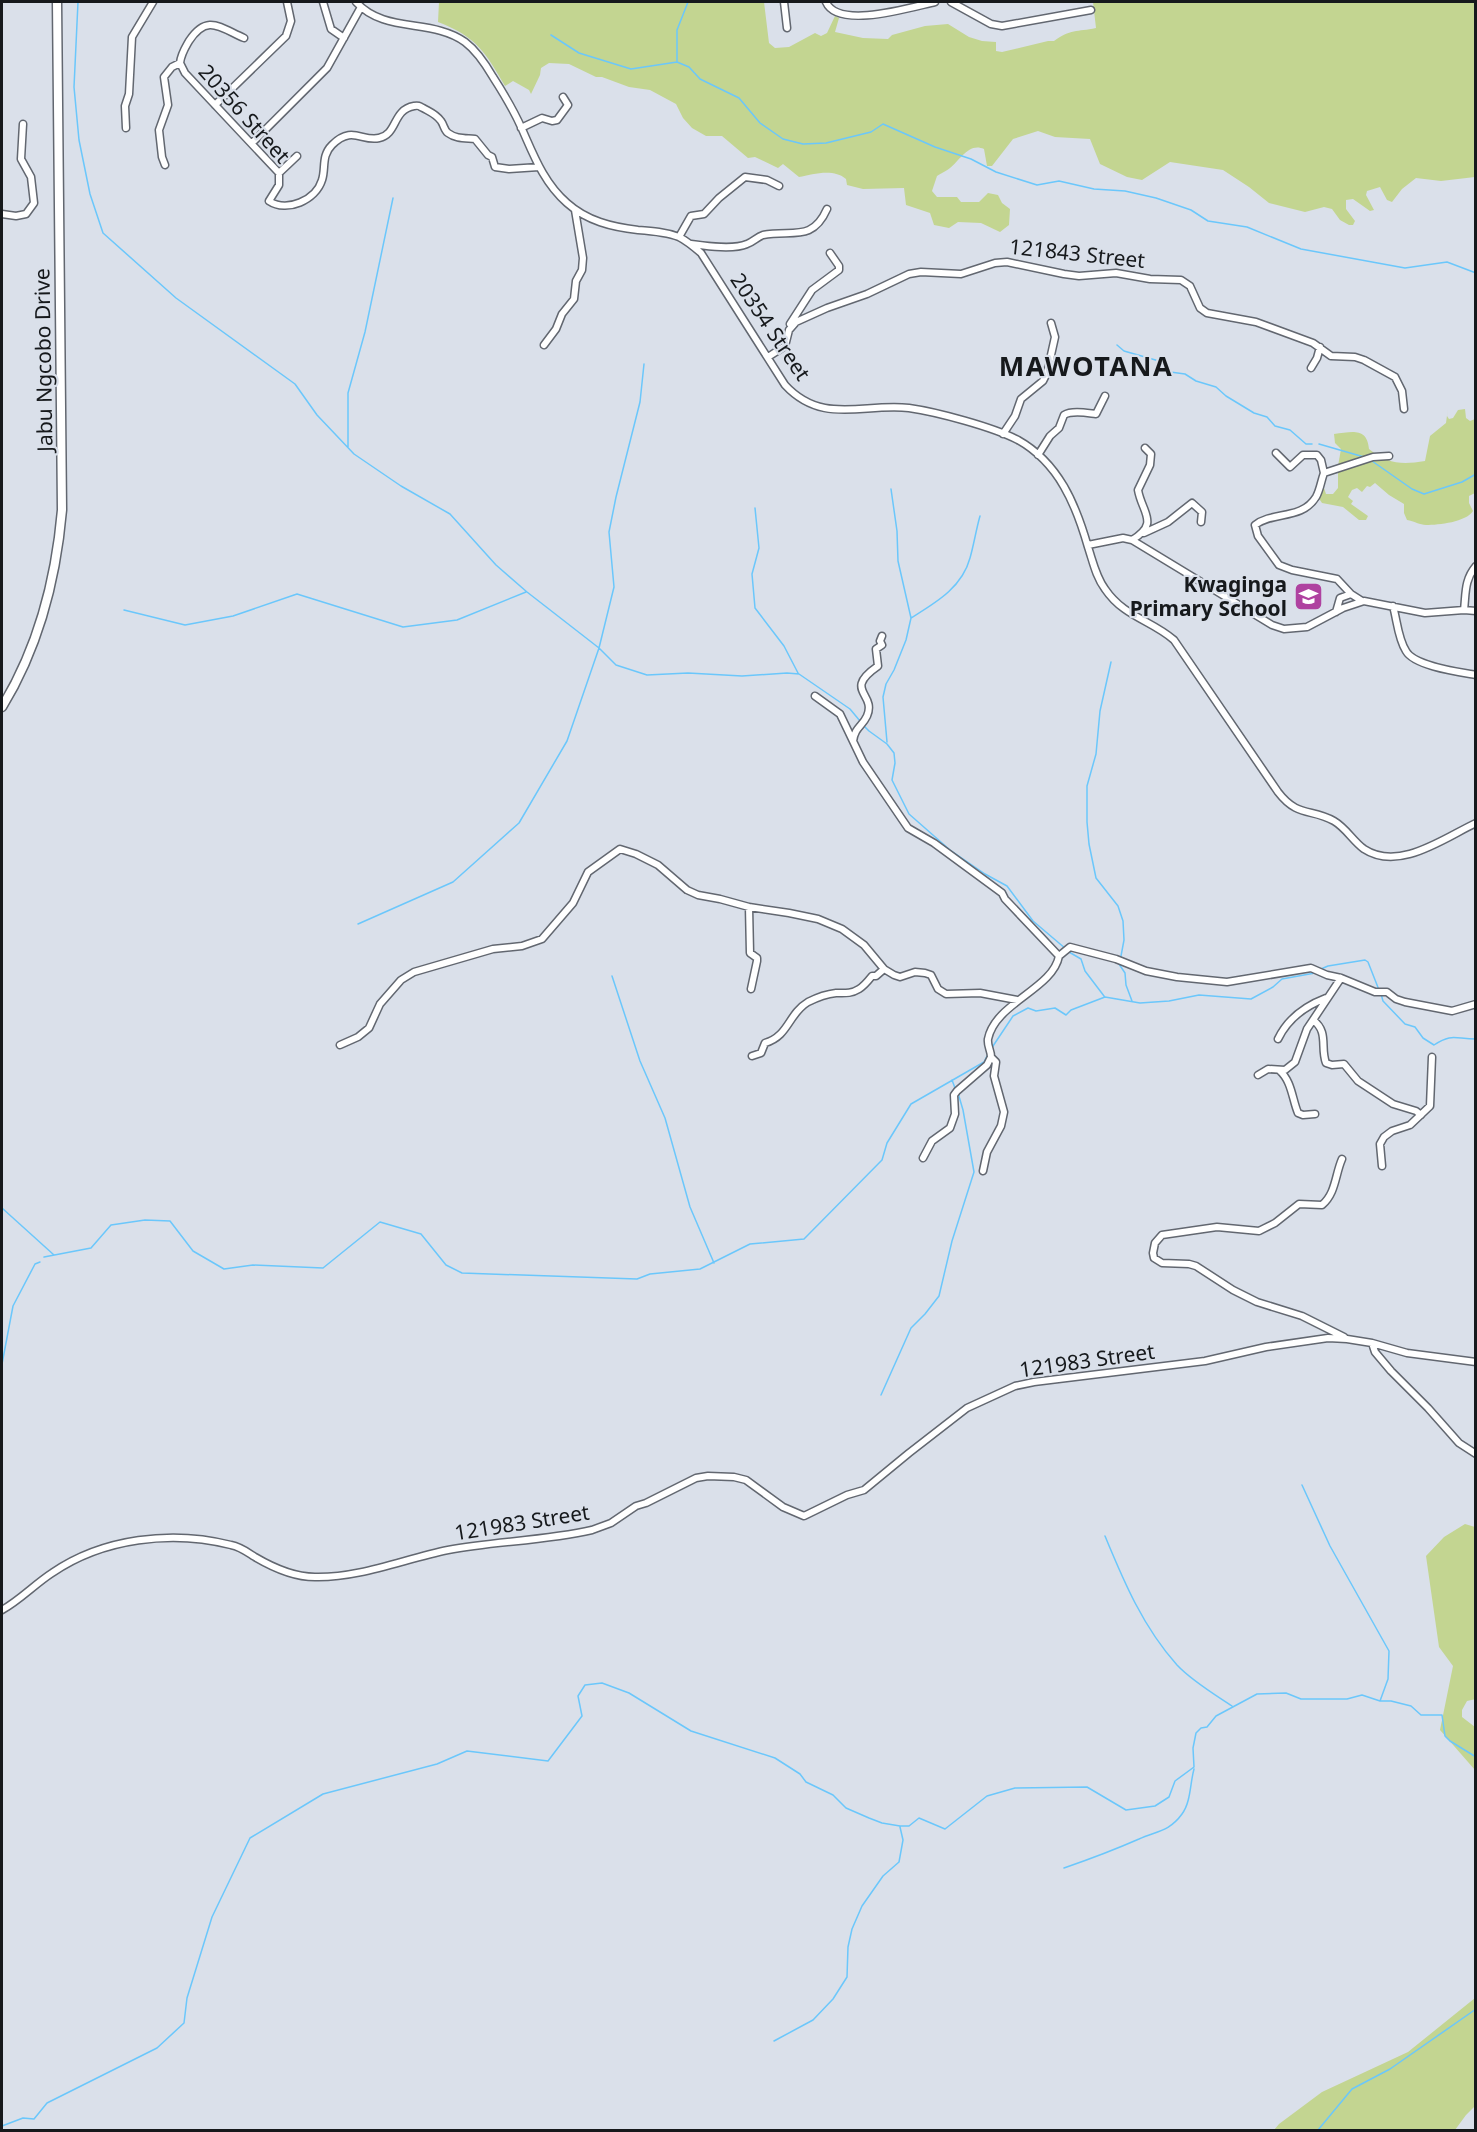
<svg xmlns="http://www.w3.org/2000/svg" width="1477" height="2132" font-family="'Noto Sans',sans-serif">
<rect width="100%" height="100%" fill="#dae0ea"/>
<path fill="#c3d591" d="M 439,2 L 764,2 L 769,43 L 775,48 L 789,47 L 815,33 L 821,36 L 827,33 L 835,16 L 839,18 L 835,32 L 863,38 L 888,39 L 892,35 L 925,26 L 948,24 L 969,37 L 982,41 L 996,42 L 996,51 L 1002,52 L 1048,41 L 1054,41 C 1070,29 1077,32 1096,28 L 1093,2 L 1475,2 L 1475,177 L 1441,181 L 1416,178 L 1402,189 L 1392,202 L 1387,200 L 1380,187 L 1367,191 L 1366,195 L 1374,210 L 1370,211 L 1353,199 L 1346,200 L 1346,209 L 1355,221 L 1353,225 L 1349,225 L 1340,220 L 1332,209 L 1324,207 L 1305,212 L 1269,203 L 1249,187 L 1223,170 L 1170,162 L 1142,180 L 1127,177 L 1100,164 L 1090,139 L 1055,137 L 1038,131 L 1013,139 L 992,166 L 987,166 L 984,149 C 969,142 960,160 950,168 C 947,171 941,173 937,176 L 932,191 L 937,197 L 957,197 L 961,202 L 979,202 L 988,193 L 998,195 L 1002,203 L 1010,209 L 1009,225 L 1000,232 L 981,223 L 958,222 L 949,228 L 934,225 L 930,213 L 906,205 L 904,188 L 863,189 L 847,185 L 846,179 C 834,168 813,174 799,177 L 783,164 L 778,168 L 755,157 L 748,158 L 722,136 L 706,136 L 692,128 L 683,118 L 676,104 L 650,90 L 629,87 L 602,77 L 596,77 L 569,64 L 549,63 L 541,68 L 540,75 L 531,94 L 529,90 L 513,81 L 505,86 C 485,52 477,37 438,22 Z
M 1448,408 L 1447,416 L 1449,419 L 1453,418 L 1458,410 L 1465,409 L 1466,418 L 1470,421 L 1475,419 L 1475,493 L 1469,496 L 1469,503 L 1473,511 C 1466,522 1439,525 1426,525 C 1420,525 1414,521 1407,520 L 1404,513 L 1404,504 L 1389,495 L 1375,483 L 1370,487 L 1367,486 L 1362,492 L 1357,488 L 1352,490 L 1348,497 L 1353,501 L 1351,504 L 1368,516 L 1366,520 L 1359,520 L 1343,507 L 1322,503 L 1318,497 L 1323,485 L 1326,494 L 1333,494 L 1338,488 L 1338,466 L 1341,449 L 1335,443 L 1334,434 C 1352,432 1367,427 1369,449 C 1387,464 1402,465 1425,461 L 1430,436 L 1446,423 Z
M 1465,1524 L 1475,1527 L 1476,1699 L 1467,1701 L 1462,1710 L 1462,1717 L 1475,1727 L 1475,1770 L 1440,1730 L 1453,1666 L 1439,1647 L 1426,1556 L 1444,1537 Z
M 1475,1998 L 1475,2106 L 1466,2115 L 1455,2130 L 1274,2130 L 1279,2124 L 1322,2092 L 1408,2052 Z"/>
<g fill="none" stroke-linecap="round" stroke-linejoin="round">
<path stroke="#6bc7fb" stroke-width="1.5" d="M 78,2 L 74,87 L 79,140 L 90,194 L 103,233 L 176,298 L 295,384 L 317,415 L 354,454 L 401,486 L 450,514 L 496,565 L 527,592 L 599,648 L 616,665 L 647,675 L 688,673 L 742,676 L 787,673 L 799,674 L 850,709 L 860,721
M 551,35 L 579,53 L 631,69 L 677,62 L 689,67 L 700,79 L 739,98 L 760,123 L 783,139 L 803,144 L 826,143 L 871,132 L 883,124 L 935,147 L 971,159 L 996,172 L 1037,185 L 1059,181 L 1094,189 L 1125,191 L 1156,198 L 1191,210 L 1208,221 L 1247,227 L 1301,249 L 1405,268 L 1447,262 L 1476,273
M 677,61 L 677,30 L 688,2
M 1117,345 L 1124,351 L 1159,361 L 1158,367 L 1163,371 L 1185,374 L 1196,381 L 1216,387 L 1226,396 L 1254,413 L 1267,417 L 1275,426 L 1290,430 L 1306,444 L 1312,444
M 1319,444 L 1364,457
M 348,447 L 348,393 L 365,332 L 393,198
M 1372,461 L 1412,489 L 1424,494 L 1462,482 L 1476,474
M 755,508 L 759,548 L 752,574 L 755,608 L 784,646 L 798,673
M 124,610 L 185,625 L 233,616 L 297,594 L 403,627 L 457,620 L 526,592
M 911,618 C 935,603 962,588 970,558 C 974,544 976,530 980,516
M 1111,662 L 1100,711 L 1096,754 L 1087,786 L 1087,822 L 1089,844 L 1096,878 L 1118,906 L 1123,921 L 1124,940 L 1121,956
M 863,725 L 869,731 L 887,744 L 894,753 L 895,763 L 892,780 L 909,814 L 950,850 L 985,874 L 1007,886 L 1033,921 L 1066,949
M 887,742 L 883,697 L 886,684 L 894,670 L 906,640 L 911,618 L 898,561 L 897,531 L 891,489
M 358,924 L 453,882 L 519,823 L 567,741 L 599,648 L 614,587 L 609,532 L 616,497 L 640,402 L 644,364
M 1069,952 L 1081,959 L 1085,971 L 1104,996
M 1119,964 L 1125,973 L 1126,985 L 1132,1001
M 1321,969 L 1328,966 L 1365,960 L 1368,962 L 1379,990
M 612,976 L 640,1061 L 665,1118 L 690,1207 L 714,1263
M 1381,994 L 1383,1001 L 1405,1024 L 1415,1027 L 1423,1038 L 1434,1045 C 1452,1033 1455,1039 1476,1039
M 991,1049 L 1013,1016 L 1028,1008 L 1036,1011 L 1055,1008 L 1066,1015 L 1071,1010 L 1105,997 L 1140,1003 L 1169,1001 L 1199,995 L 1251,999 L 1273,987 L 1282,979 L 1315,973
M 952,1080 L 955,1088
M 2,1208 L 54,1255
M 44,1257 L 91,1248 L 111,1225 L 145,1220 L 170,1221 L 193,1251 L 224,1269 L 253,1265 L 323,1268 L 380,1222 L 421,1234 L 446,1265 L 462,1273 L 637,1279 L 650,1274 L 700,1269 L 750,1244 L 804,1239 L 882,1160 L 887,1143 L 911,1104 L 984,1062 L 989,1052
M 2,1364 L 13,1306 L 35,1264 L 40,1262
M 881,1395 L 911,1328 L 925,1314 L 939,1296 L 952,1241 L 974,1172 L 963,1110 L 958,1093
M 1302,1485 L 1330,1546 L 1389,1651 L 1388,1679 L 1380,1701
M 1105,1536 C 1124,1582 1143,1627 1177,1665 C 1192,1681 1214,1694 1232,1706
M 1064,1868 C 1090,1859 1114,1850 1139,1839 C 1156,1831 1169,1832 1182,1814 C 1191,1802 1190,1783 1194,1769
M 774,2041 L 813,2020 L 833,1999 L 847,1977 L 848,1947 L 852,1929 L 862,1906 L 883,1876 L 899,1862 L 903,1840 L 900,1827
M 2,2126 L 23,2118 L 34,2119 L 47,2103 L 157,2048 L 184,2023 L 187,1998 L 212,1917 L 250,1838 L 323,1794 L 437,1764 L 467,1751 L 548,1761 L 582,1716 L 578,1696 L 585,1685 L 602,1683 L 629,1693 L 691,1731 L 775,1758 L 800,1774 L 806,1782 L 833,1795 L 846,1808 L 869,1818 L 882,1823 L 900,1826 L 909,1826 L 919,1818 L 945,1829 L 987,1796 L 1015,1788 L 1087,1787 L 1126,1810 L 1155,1806 L 1169,1797 L 1175,1781 L 1194,1767 L 1193,1748 L 1196,1733 L 1201,1728 L 1207,1727 L 1216,1716 L 1257,1694 L 1286,1693 L 1301,1699 L 1347,1699 L 1362,1695 L 1380,1701 L 1391,1701 L 1411,1706 L 1421,1715 L 1442,1715 L 1445,1736 L 1450,1741 L 1476,1757
M 1318,2130 L 1352,2089 L 1390,2069 L 1476,2009"/>
<defs>
<path id="minor" d="M 323,2 L 331,29 L 344,38
M 356,2 C 385,34 432,18 465,42 C 477,51 486,65 493,77 C 504,94 514,111 522,129 C 534,156 544,183 567,203 C 587,221 612,227 638,230 C 652,231 666,232 679,237 C 687,241 694,247 701,253 L 785,385 C 822,425 862,403 909,408 C 937,412 993,427 1018,440 C 1059,463 1076,505 1088,547 C 1093,562 1096,577 1105,589 C 1124,617 1151,620 1174,640 L 1278,792 C 1298,818 1311,808 1334,821 C 1346,828 1353,841 1364,849 C 1399,872 1444,838 1476,823
M 784,2 L 787,28
M 826,2 C 838,30 912,7 935,2
M 951,2 L 991,24 L 1002,26 L 1091,10
M 244,38 C 219,27 207,14 189,41 C 185,48 181,54 180,63 L 185,73 L 279,173 L 279,185 L 269,201 C 287,213 316,200 322,180 C 326,168 321,156 332,145 C 352,125 362,142 379,138 C 398,134 392,110 414,106 C 420,105 418,106 423,108 C 430,112 436,114 441,121 C 444,125 444,130 448,133 C 456,139 465,138 475,139 L 488,155 L 492,157 L 495,167 L 509,169 L 539,167
M 215,105 L 286,36 L 291,21 L 287,2
M 126,128 L 125,106 L 129,94 L 132,37 L 153,2
M 521,128 L 542,118 L 552,121 L 557,120 L 568,105 L 563,97
M 252,143 L 327,68 L 361,7
M 165,165 L 162,157 L 159,130 L 168,105 L 164,77 L 172,67 L 180,63
M 279,173 L 297,156
M 2,214 L 16,216 L 26,214 L 34,203 L 31,177 L 21,159 L 23,124
M 679,237 L 691,216 L 704,214 L 719,198 L 745,177 L 767,180 L 779,186
M 691,244 C 706,246 733,250 747,244 C 753,242 757,237 763,235 C 791,229 812,243 827,209
M 790,324 L 812,290 L 839,270 L 839,266 L 830,253
M 544,345 L 556,329 L 562,314 L 574,299 L 576,281 L 582,270 L 583,258 L 575,210
M 768,357 L 785,346 L 789,330 L 796,322 L 827,308 L 867,294 L 909,274 L 921,272 L 961,274 L 995,263 L 1007,262 L 1064,274 L 1079,276 L 1116,273 L 1150,279 L 1181,280 L 1190,286 L 1200,308 L 1207,313 L 1256,322 L 1313,343 L 1331,356 L 1355,357 L 1364,360 L 1395,377 L 1402,391 L 1404,409
M 1311,368 L 1317,358 L 1320,347
M 1003,434 L 1015,416 L 1021,399 L 1043,381 L 1047,373 L 1055,337 L 1051,323
M 1276,453 L 1290,467 L 1303,455 L 1317,455 L 1321,460 L 1324,473
M 1038,455 L 1050,436 L 1059,428 L 1064,415 C 1072,410 1087,413 1096,414 L 1105,396
M 1144,533 L 1168,522 L 1192,503 L 1202,512 L 1201,522
M 1132,540 C 1160,523 1142,513 1138,490 L 1150,465 L 1151,454 L 1145,448
M 1088,545 L 1123,538 L 1132,540 L 1272,625 L 1284,629 L 1307,627 L 1343,608 L 1364,601 L 1425,613 L 1464,610 L 1476,611
M 1362,601 L 1351,594 L 1337,579 L 1292,570 L 1279,565 L 1258,536 L 1255,525 C 1273,511 1302,520 1316,497 C 1320,490 1321,481 1324,473 L 1373,457 L 1389,456
M 1393,606 C 1397,620 1398,639 1406,651 C 1414,666 1459,672 1476,675
M 1464,610 C 1466,594 1464,580 1476,566
M 1336,612 L 1340,598 L 1351,594
M 815,696 L 840,714 L 863,762 L 908,828 L 934,843 L 1002,893 L 1005,899 L 1059,956
M 853,741 C 855,727 862,727 867,716 C 877,693 842,691 878,666 L 876,649 L 882,645 L 880,641 L 882,636
M 749,907 L 750,953 L 757,958 L 757,961 L 751,989
M 1059,956 L 1070,947 L 1116,959 L 1146,971 L 1177,977 L 1227,982 L 1311,968 L 1327,975 L 1341,978 L 1375,992 L 1387,992 L 1396,999 L 1405,1002 L 1452,1011 L 1476,1004
M 1313,1020 C 1329,1032 1320,1047 1326,1063 L 1332,1065 L 1344,1064 L 1358,1081 L 1393,1104 L 1416,1111 L 1421,1115
M 1278,1039 C 1288,1018 1305,1006 1326,998
M 340,1045 L 358,1037 L 369,1028 L 380,1004 L 401,980 L 414,972 L 493,949 L 522,946 L 542,939 L 573,903 L 588,872 L 620,849 L 636,854 L 658,865 L 687,890 L 698,895 L 720,899 L 749,907 L 789,913 L 818,919 L 842,929 L 864,945 L 884,969 L 894,975 L 900,977 L 915,972 L 925,973 L 931,975 L 938,989 L 946,994 L 980,993 L 1017,1000
M 752,1056 L 761,1053 L 765,1043 C 789,1036 788,1014 808,1002 C 816,998 827,994 836,993 C 844,993 851,994 859,989 C 864,986 868,981 872,976 L 876,976 L 884,969
M 1279,1070 C 1292,1081 1292,1099 1298,1113 L 1303,1115 L 1315,1114
M 1258,1075 L 1268,1069 L 1285,1070 L 1295,1062 L 1307,1029 L 1341,978
M 923,1158 L 932,1141 L 950,1128 L 955,1114 L 954,1095 L 957,1091 L 987,1065 L 991,1057 C 991,1050 987,1046 988,1039 C 995,1003 1053,989 1059,956
M 1342,1159 C 1335,1175 1336,1193 1322,1205 L 1299,1204 L 1275,1223 L 1259,1231 L 1217,1227 L 1162,1235 L 1155,1243 L 1153,1253 L 1154,1258 L 1162,1263 L 1189,1264 L 1196,1266 L 1233,1290 L 1257,1302 L 1302,1316 L 1344,1337
M 1382,1166 L 1380,1144 L 1384,1137 L 1392,1131 L 1410,1125 L 1430,1106 L 1432,1057
M 983,1171 L 987,1152 L 1001,1126 L 1004,1112 L 994,1076 L 996,1062 L 991,1057
M 1372,1343 L 1375,1352 L 1391,1371 L 1428,1408 L 1459,1443 L 1476,1454
M 2,1610 C 20,1600 35,1584 52,1573 C 103,1538 172,1530 231,1545 C 241,1547 247,1552 255,1557 C 272,1567 295,1577 315,1577 C 360,1578 404,1559 448,1550 C 495,1541 544,1541 592,1530 L 611,1523 L 636,1506 L 646,1503 L 696,1478 L 708,1476 L 734,1477 L 746,1480 L 783,1507 L 804,1516 L 847,1495 L 864,1490 L 909,1453 L 967,1408 L 1015,1386 L 1034,1382 L 1205,1361 L 1266,1347 L 1328,1338 L 1347,1339 L 1372,1343 L 1407,1353 L 1476,1362"/>
<path id="major" d="M 2,707 C 38,648 56,579 62,510 L 57,2"/>
</defs>
<use href="#minor" stroke="#626770" stroke-width="9"/>
<use href="#major" stroke="#626770" stroke-width="11"/>
<use href="#minor" stroke="#fff" stroke-width="6"/>
<use href="#major" stroke="#fff" stroke-width="8"/>
</g>
<defs>
<symbol id="school-square" viewBox="-11 -11 22 22"><rect x="-9" y="-9" width="18" height="18" rx="4" fill="#af42a0" stroke="#dae0ea"/><path d="M0-5L7-2L0 1L-7-2ZM-4 1L0 2.5L4 1V4Q0 6-4 4Z" fill="#fff"/></symbol>
</defs>
<g fill-rule="evenodd">
<use href="#school-square" x="1292" y="580" width="33" height="33"/>
</g>
<g text-anchor="middle" stroke-width="4.5" stroke-linejoin="round" paint-order="stroke">
<g font-size="21" fill="#16191c" stroke="#dae0ea">
<text transform="translate(244 114) rotate(48)" y="7">20356 Street</text>
<text transform="translate(1077 254) rotate(6)" y="7">121843 Street</text>
<text transform="translate(770 327) rotate(56)" y="7">20354 Street</text>
<text transform="translate(44 360) rotate(-91)" y="7">Jabu Ngcobo Drive</text>
<text transform="translate(1087 1361) rotate(-8)" y="7">121983 Street</text>
<text transform="translate(522 1523) rotate(-9)" y="7">121983 Street</text>
</g>
<g font-size="21" font-weight="bold" fill="#16191c" stroke="#dae0ea" text-anchor="end">
<text x="1287" y="592">Kwaginga<tspan x="1287" dy="24">Primary School</tspan></text>
</g>
<g font-size="27" font-weight="bold" letter-spacing="1.5" fill="#16191c" stroke="#dae0ea">
<text x="1086" y="376">MAWOTANA</text>
</g>
</g>
<rect width="1477" height="2132" fill="none" stroke="#16191c" stroke-width="6"/>
</svg>
